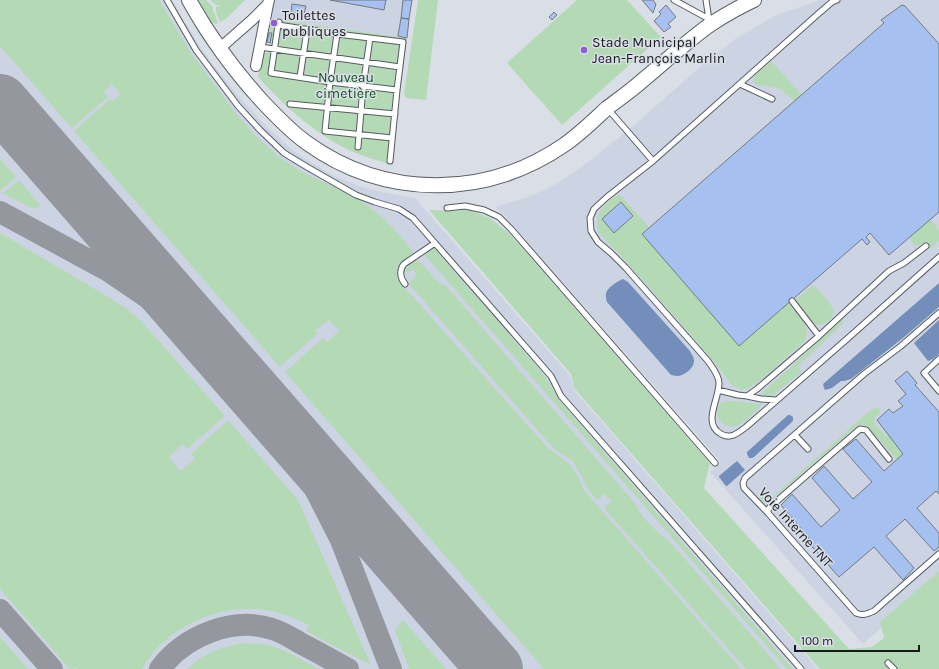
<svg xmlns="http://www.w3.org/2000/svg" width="939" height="669" font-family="Karla,sans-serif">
<rect width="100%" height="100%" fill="#dadfe7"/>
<path fill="#ccd4e3" d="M 0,0 L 172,0 L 197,42 L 211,62 L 235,92 L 267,127 L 294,151 L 309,161 L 323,169 L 335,176 L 359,186 L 377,191 L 415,198 L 570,376 L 574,390 L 818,669 L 0,669 Z
M 268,0 L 412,0 L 407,38 L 273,20 Z
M 820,0 L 939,0 L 939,577 L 863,644 L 710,472 L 721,462 L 502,213 L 495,207 L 531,196 L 558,183 L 583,166 L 632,127 L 700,67 L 735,39 L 774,16 Z"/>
<path fill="#b4dab5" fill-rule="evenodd" d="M 0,0 L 159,0 L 191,53 L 233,110 L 255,135 L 280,158 L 304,173 L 346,192 L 366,204 L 384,219 L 403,239 L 413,252 C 411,255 409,256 406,259 C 395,266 396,270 400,282 L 548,448 L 570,464 L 577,475 L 584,490 L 741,669 L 544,669 L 285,372 L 323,338 L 327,342 L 339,331 L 329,320 L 315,331 L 317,334 L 280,367 L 74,131 L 110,99 L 113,101 L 121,94 L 111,84 L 104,92 L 108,97 L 72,128 L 0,46 Z
M 195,0 L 206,0 L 213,7 L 213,11 L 215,15 L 218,23 L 216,24 L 207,21 Z
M 210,0 L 245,0 L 227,18 L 220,22 C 218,17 215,12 216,7 L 221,5 L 216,5 Z
M 418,0 L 438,0 L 426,100 L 406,98 L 404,94 Z
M 577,0 L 627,0 L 661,37 L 562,125 L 507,63 Z
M 272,19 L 407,38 L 399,101 L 393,165 C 379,161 361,156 349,150 C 313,133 284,105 258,77 L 262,53 L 266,53 L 269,50 L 270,43 L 267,42 Z
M 200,30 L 245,89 L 357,175 L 481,186 L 483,188 C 466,191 449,193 431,193 C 381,191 332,171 292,140 C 256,112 224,69 197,31 Z
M 771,61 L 802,95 L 795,101 L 779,88 L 758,85 C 755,84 754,83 753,80 L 756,74 Z
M 0,159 L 16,177 L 0,191 Z
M 19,180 L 40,205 L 36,209 L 25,205 L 3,193 Z
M 619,195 L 621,196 L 649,227 L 642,234 L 739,346 L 788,303 C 798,314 813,326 804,342 L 758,382 L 747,389 L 740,389 L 733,386 L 711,358 L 625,260 L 600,234 C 593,222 599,210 608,202 C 612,199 614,196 619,195 ZM 621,202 L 633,217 L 614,233 L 602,219 Z
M 467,209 L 490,218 L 511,235 L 710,463 L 704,488 L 849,649 L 872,647 L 884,638 L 880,622 L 939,571 L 939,669 L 820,669 L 574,388 L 571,374 L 429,210 L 456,211 Z
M 931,219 L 939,231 L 939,241 L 929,250 L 923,243 L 918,246 L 913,244 L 910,237 Z
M 0,233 L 90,286 L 126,308 L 141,321 L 225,416 L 187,449 L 183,444 L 169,457 L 180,471 L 195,459 L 191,454 L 228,420 L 298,500 L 371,665 L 306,631 L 309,625 C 292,617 275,610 256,609 C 218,607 177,624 152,654 C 148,659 145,664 142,669 L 77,669 L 76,668 L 70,669 L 0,589 Z
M 433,247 L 546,377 L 557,397 L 565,407 L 793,669 L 787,669 L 424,254 Z
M 416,260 C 428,266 433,282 446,286 L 634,502 C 641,517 656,532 670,542 L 781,669 L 746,669 L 604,508 L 611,501 L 604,494 L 597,500 L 588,489 L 573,461 L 557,451 L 549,443 L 408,283 C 412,280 416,278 416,273 L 413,269 L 407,273 L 405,272 L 405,271 L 410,264 Z
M 813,285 C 819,291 830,301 833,309 C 836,320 821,329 812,323 C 806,318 799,308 793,302 Z
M 842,320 L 844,323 L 798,366 L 802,371 L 772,396 L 760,395 Z
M 732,401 L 763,404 C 758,409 742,424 737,426 C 722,431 708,410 723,402 C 725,401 729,401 732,401 Z
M 876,407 L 879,408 L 880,412 L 875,417 L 874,423 L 887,437 L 889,435 L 903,454 L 897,460 L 867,426 L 864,425 L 858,425 L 768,503 L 766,502 L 765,503 L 766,504 L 764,504 L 759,498 L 762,495 L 768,501 L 867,413 Z
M 403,620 L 446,669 L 409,669 L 395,630 Z
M 0,637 L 28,669 L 0,669 Z
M 245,643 C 252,644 260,643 267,645 C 285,649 302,660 318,669 L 187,669 C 203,653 223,646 245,643 Z"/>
<path fill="#738eba" d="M 623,279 L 628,282 L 690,351 C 691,354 694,357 694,360 C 695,367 685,376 677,376 C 676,376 672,375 671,375 L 607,302 C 606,298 605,294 607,291 C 609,287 619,280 623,279 Z
M 939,283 L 939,307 L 903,338 L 851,379 L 844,381 L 841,381 L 832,388 L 825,390 L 824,388 L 823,384 Z
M 939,320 L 939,354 L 933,359 L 928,361 L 914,343 Z
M 788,415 L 790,415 L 793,417 L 793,421 L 754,457 L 752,458 L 749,458 L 747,454 L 747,452 Z
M 737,461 L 745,470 L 727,486 L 726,486 L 719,477 L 719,476 Z"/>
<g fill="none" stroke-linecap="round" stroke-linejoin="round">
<path stroke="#94989e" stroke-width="22" d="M 0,212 L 107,270 L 154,302 L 196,337 L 253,392 L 281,433 L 312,483 L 341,540 L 391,669
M 0,610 L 52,669
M 160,669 C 184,636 233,616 272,629 C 283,632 293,639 302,644 C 318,652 333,661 348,669"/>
<path stroke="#94989e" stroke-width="56" d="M 0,102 L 495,669"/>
</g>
<path fill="#a6c0ef" stroke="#757980" d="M 330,0 L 386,0 L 384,10 Z
M 403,0 L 412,0 L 409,19 L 401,18 Z
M 642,0 L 653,0 L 656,4 L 653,13 Z
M 292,4 L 306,6 L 304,14 L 291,12 Z
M 666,5 L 676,17 L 668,24 L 671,27 L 664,32 L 654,21 L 661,14 L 659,12 Z
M 902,5 L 905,6 L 939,44 L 939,212 L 889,255 L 870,233 L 866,237 L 870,242 L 867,245 L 862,239 L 739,346 L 642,234 L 884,23 L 881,20 Z
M 554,12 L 557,15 L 552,20 L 549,17 Z
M 401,18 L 409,19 L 407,38 L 398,36 Z
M 272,19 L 277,20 L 276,27 L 271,26 Z
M 269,33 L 272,33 L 270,43 L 267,42 Z
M 621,202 L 633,216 L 614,233 L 602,219 Z
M 907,371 L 917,383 L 915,385 L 939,412 L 939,494 L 936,491 L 917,508 L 939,533 L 939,547 L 934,551 L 905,519 L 886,536 L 914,568 L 903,580 L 874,547 L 839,577 L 806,540 L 809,538 L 781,505 L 792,494 L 821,527 L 840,510 L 812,478 L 824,466 L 853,499 L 872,482 L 843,449 L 856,439 L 884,471 L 903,454 L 877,420 L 889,409 L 893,413 L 903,406 L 898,401 L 906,394 L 895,381 Z"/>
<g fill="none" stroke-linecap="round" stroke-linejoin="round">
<defs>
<path id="lane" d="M 167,0 L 196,50 L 238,106 L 260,130 L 284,153 L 307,167 L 356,195 L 375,202 L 399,209 L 413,218 L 551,376 L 561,396 L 801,669
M 674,0 L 709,19
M 706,0 L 709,20
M 837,0 L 832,2 L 818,14 L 653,161 L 607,197 L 594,209 L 590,218 L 591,231 L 598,242 L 611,253 L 626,268 L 708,361 C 712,367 719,375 719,383 C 719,400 702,423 721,434 C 731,440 739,432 746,427 L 847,339 L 939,257
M 278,25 L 337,34 L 403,42 L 397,90 L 330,82 L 271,73 L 278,25 L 279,22
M 337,34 L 330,82 L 325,131 L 392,138
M 260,47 L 400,67
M 300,77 L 307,30
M 740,84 L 772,99
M 290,104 L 395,114
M 608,109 L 653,161
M 358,147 L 363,87 L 370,38
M 390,161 L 397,90
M 447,208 L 465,206 L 484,210 L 499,217 L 511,229 L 715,463
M 405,284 C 400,278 399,270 404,264 L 435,243
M 792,301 L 819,336
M 939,313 L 901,346 L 864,374 L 745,478 L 743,483 L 744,488 L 768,513 L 856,613 C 863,616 867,614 874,611 L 939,554
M 939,359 L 924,373 L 939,391
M 718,390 L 738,395 L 747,396 L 757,389 L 819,336 L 889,271 L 904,263 L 926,246
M 747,396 L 761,399 L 776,400
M 795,435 L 808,449
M 768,513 L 768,510 L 770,507 L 860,429 L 866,430 L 889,459
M 888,663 L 894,669"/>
<path id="street" d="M 219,49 L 252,20 L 268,4 L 269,0
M 256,66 L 268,4"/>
<path id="secondary" d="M 189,0 C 209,36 233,69 261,100 C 275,115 290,131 307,143 C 385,199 485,199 564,145 C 580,134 593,121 607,108 C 619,99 632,90 643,80 C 666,61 687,41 711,24 C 725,15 739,7 754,0"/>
</defs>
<use href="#lane" stroke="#575b62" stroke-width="7"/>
<use href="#street" stroke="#575b62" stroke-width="12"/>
<use href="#secondary" stroke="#575b62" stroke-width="16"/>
<use href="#lane" stroke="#fff" stroke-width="5"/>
<use href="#street" stroke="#fff" stroke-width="10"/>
<use href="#secondary" stroke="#fff" stroke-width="14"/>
</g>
<g fill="#8e5cd5" stroke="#dadfe7" stroke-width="1.5">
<circle cx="274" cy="23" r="4"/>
<circle cx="584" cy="50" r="4"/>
</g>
<g text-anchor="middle" stroke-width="3" stroke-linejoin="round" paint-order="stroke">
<g font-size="14" fill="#16181b" stroke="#dadfe7" text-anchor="start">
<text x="282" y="20">Toilettes<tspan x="282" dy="16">publiques</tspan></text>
<text x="592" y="47">Stade Municipal<tspan x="592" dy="16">Jean-François Marlin</tspan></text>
</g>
<g font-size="14" fill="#13511e" stroke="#dadfe7">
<text x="346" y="82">Nouveau<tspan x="346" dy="16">cimetière</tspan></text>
</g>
<g font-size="14" fill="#16181b" stroke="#dadfe7">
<text transform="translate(796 527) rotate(48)" y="5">Voie Interne TNT</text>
</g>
</g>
<path d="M795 645v6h124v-6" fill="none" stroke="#16181b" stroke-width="2"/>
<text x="801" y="645" font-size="12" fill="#16181b" stroke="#dadfe7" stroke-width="3" paint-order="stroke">100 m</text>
</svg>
